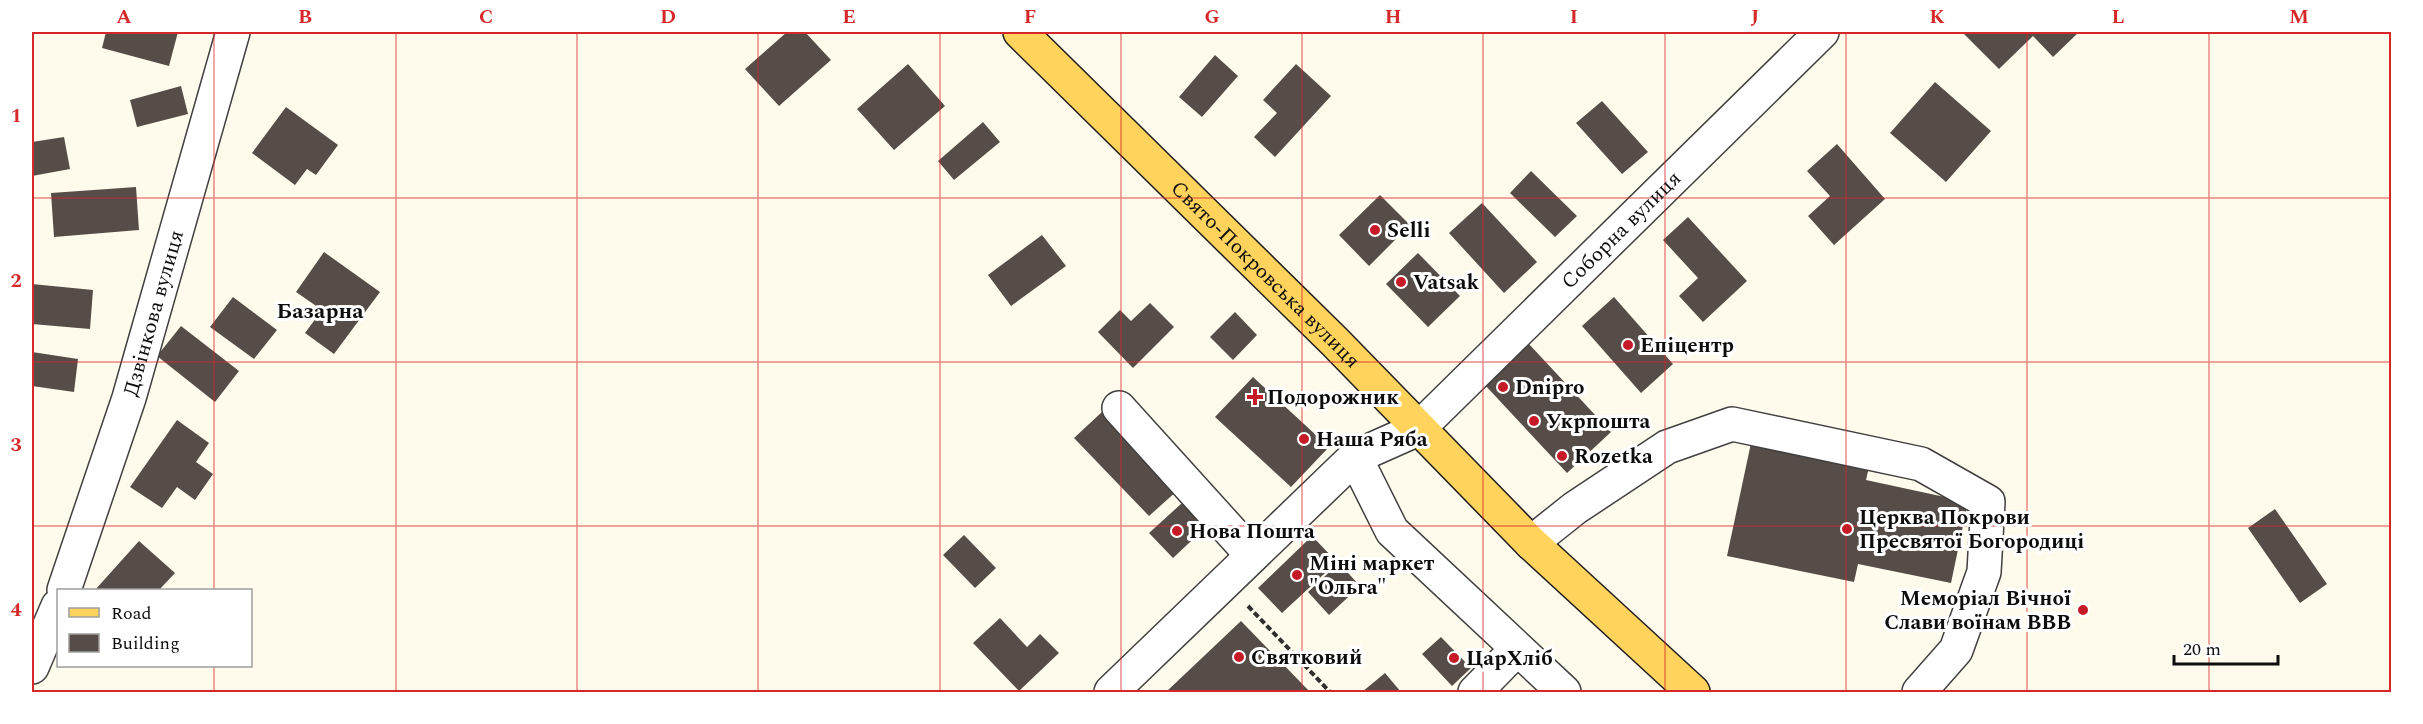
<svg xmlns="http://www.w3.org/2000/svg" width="2423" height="724" font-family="Spectral,serif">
<rect width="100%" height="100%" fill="#fffbec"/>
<path fill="#564d48" d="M 106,32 L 178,32 L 169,66 L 102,48 Z
M 787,32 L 805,32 L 831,60 L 779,106 L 745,69 Z
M 1966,32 L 2079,32 L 2053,57 L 2033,36 L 1999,69 L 1964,34 Z
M 1215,55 L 1238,76 L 1202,117 L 1179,97 Z
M 908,64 L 945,106 L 894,150 L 857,109 Z
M 1296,64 L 1331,96 L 1275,157 L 1254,137 L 1277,113 L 1263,100 Z
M 1935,82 L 1991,131 L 1946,182 L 1890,133 Z
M 181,86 L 188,114 L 137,127 L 130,100 Z
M 1602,101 L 1648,152 L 1622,174 L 1576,123 Z
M 286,107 L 338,145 L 316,175 L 307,169 L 295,185 L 252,153 Z
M 983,122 L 1000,142 L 954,180 L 938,161 Z
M 64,137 L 70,169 L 32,176 L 32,142 Z
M 1837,144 L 1885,199 L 1834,245 L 1808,216 L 1830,196 L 1807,171 Z
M 1531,171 L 1577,216 L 1555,237 L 1510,193 Z
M 136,187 L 139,230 L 54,237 L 51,193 Z
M 1380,195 L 1410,225 L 1369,266 L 1339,235 Z
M 1482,203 L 1537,262 L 1504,293 L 1449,233 Z
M 1688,217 L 1747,281 L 1703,322 L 1679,296 L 1698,278 L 1663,240 Z
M 1042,235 L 1066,266 L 1011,306 L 988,275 Z
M 324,252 L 380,292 L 334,354 L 305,333 L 322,310 L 296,292 Z
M 1418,253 L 1460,296 L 1428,327 L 1386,284 Z
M 32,284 L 93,290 L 90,329 L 32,324 Z
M 233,297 L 277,330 L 254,359 L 210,327 Z
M 1614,297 L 1673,364 L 1641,393 L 1582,326 Z
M 1150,303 L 1174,327 L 1133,368 L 1098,332 L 1120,310 L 1131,321 Z
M 1235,312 L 1257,335 L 1233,360 L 1210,337 Z
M 181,326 L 239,371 L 215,402 L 157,356 Z
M 1528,343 L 1611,432 L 1567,473 L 1484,384 Z
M 32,352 L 78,359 L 74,392 L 32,386 Z
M 1253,377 L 1329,447 L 1291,487 L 1215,417 Z
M 1103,411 L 1178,490 L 1149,516 L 1074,438 Z
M 177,420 L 209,443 L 196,462 L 213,474 L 195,500 L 177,487 L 162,508 L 130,487 Z
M 1751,443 L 1869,467 L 1866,480 L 1968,502 L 1951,583 L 1858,564 L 1854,582 L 1727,556 Z
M 1182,503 L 1205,528 L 1173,558 L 1149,533 Z
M 2275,509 L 2327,584 L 2300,603 L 2248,528 Z
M 964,535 L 996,568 L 975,588 L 943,555 Z
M 1312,536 L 1337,562 L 1282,613 L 1258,588 Z
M 139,541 L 175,573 L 159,590 L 95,590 Z
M 1339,563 L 1360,586 L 1329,615 L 1308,592 Z
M 1000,618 L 1027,647 L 1040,634 L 1059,653 L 1019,691 L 973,643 Z
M 1241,621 L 1310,692 L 1166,692 Z
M 1441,637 L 1471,668 L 1452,686 L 1422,654 Z
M 1385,673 L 1401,692 L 1362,692 Z"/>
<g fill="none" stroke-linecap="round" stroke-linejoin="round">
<defs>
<g id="minor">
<path d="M 1119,408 L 1252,555"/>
<path d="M 1355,457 L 1392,531 L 1564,692"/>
<path d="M 1531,543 L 1575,508 L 1667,447 L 1732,424 L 1921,464 L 1988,502 L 1984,572 L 1956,650 L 1919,692"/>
<path id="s1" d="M 64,590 L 129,398 L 233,32"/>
<path d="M 32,667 L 58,606"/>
<path id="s2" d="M 1111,692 L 1355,457 L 1418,429 L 1822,32"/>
<path d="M 1475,692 L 1517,649"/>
</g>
<g id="major">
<path id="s3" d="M 1020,32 L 1335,342 L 1531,543 L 1693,692"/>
</g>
</defs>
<use href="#minor" stroke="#404040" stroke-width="36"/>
<use href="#major" stroke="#1e1e1e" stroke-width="36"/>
<path stroke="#2f2f2f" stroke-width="4" stroke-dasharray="6 3" stroke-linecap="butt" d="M 1248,606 L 1330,692"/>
<use href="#minor" stroke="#fff" stroke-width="33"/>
<use href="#major" stroke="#ffd35c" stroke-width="33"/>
</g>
<path fill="none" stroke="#d62828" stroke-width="1.5" stroke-opacity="0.55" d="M 214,32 L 214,590M 396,32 L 396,692M 577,32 L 577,692M 758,32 L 758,692M 940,32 L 940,692M 1121,32 L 1121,692M 1302,32 L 1302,692M 1483,32 L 1483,692M 1665,32 L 1665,692M 1846,32 L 1846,692M 2027,32 L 2027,692M 2209,32 L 2209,692M 32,198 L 2392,198M 32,362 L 2392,362M 32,526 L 2392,526M 214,666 L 214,692"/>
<g fill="#c71a27" stroke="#fff" stroke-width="2">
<circle cx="1375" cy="230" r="6"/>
<circle cx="1401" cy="282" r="6"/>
<circle cx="1628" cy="345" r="6"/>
<circle cx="1503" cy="387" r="6"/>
<path d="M1252 388h6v6h6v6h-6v6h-6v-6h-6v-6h6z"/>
<circle cx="1534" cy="421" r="6"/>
<circle cx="1304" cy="439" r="6"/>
<circle cx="1562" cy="456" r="6"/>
<circle cx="1847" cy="529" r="6"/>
<circle cx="1177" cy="531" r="6"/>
<circle cx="1297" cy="575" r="6"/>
<circle cx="2083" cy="610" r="6"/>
<circle cx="1239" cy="657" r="6"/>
<circle cx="1454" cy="658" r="6"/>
</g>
<g text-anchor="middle" stroke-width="6" stroke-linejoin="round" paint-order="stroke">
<g font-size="21" font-weight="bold" fill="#0d0d0d" stroke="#fff" text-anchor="start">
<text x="1387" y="237">Selli</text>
<text x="1413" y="289">Vatsak</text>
<text x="1640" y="352">Епіцентр</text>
<text x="1515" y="394">Dnipro</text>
<text x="1267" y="404">Подорожник</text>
<text x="1546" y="428">Укрпошта</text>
<text x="1316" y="446">Наша Ряба</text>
<text x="1574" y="463">Rozetka</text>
<text x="1859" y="524">Церква Покрови<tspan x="1859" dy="24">Пресвятої Богородиці</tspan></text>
<text x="1189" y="538">Нова Пошта</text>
<text x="1309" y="570">Міні маркет<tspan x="1309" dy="24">"Ольга"</tspan></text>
<text x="2071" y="605" text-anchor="end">Меморіал Вічної<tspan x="2071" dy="24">Слави воїнам ВВВ</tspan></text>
<text x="1251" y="664">Святковий</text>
<text x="1466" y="665">ЦарХліб</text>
</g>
<g font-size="21" fill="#0d0d0d" stroke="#fff">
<text dy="7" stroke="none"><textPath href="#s2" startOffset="692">Соборна вулиця</textPath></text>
<text dy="7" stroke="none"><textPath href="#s3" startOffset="345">Свято-Покровська вулиця</textPath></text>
<text dy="7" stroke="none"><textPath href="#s1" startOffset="291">Дзвінкова вулиця</textPath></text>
</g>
<g font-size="22" font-weight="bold" fill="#0d0d0d" stroke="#fff">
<text x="320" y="318">Базарна</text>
</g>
</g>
<rect width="2423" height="724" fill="none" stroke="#ffffff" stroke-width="66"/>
<rect x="57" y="589" width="195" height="78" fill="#ffffff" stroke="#9e9e9e" stroke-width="1.5"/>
<rect x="69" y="608" width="30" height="9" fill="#ffd35c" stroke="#9e9e9e" stroke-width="1.5"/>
<text x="111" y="619" font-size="18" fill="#0d0d0d">Road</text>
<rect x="69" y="634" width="30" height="18" fill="#564d48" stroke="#9e9e9e" stroke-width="1.5"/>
<text x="111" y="649" font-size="18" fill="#0d0d0d">Building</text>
<path d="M2174 655v9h104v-9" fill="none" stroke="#0d0d0d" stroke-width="3"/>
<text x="2183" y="655" font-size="18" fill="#0d0d0d" stroke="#ffffff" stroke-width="4.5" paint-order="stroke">20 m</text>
<rect x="33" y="33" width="2357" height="658" fill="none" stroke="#d62828" stroke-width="2"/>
<g font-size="20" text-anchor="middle" font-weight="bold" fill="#d62828">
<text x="124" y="23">A</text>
<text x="305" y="23">B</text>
<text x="486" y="23">C</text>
<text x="668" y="23">D</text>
<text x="849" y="23">E</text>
<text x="1030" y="23">F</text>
<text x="1212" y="23">G</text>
<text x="1393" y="23">H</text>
<text x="1574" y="23">I</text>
<text x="1755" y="23">J</text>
<text x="1937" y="23">K</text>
<text x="2118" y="23">L</text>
<text x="2299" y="23">M</text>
<text x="16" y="122">1</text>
<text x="16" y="287">2</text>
<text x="16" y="451">3</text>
<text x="16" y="616">4</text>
</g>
</svg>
